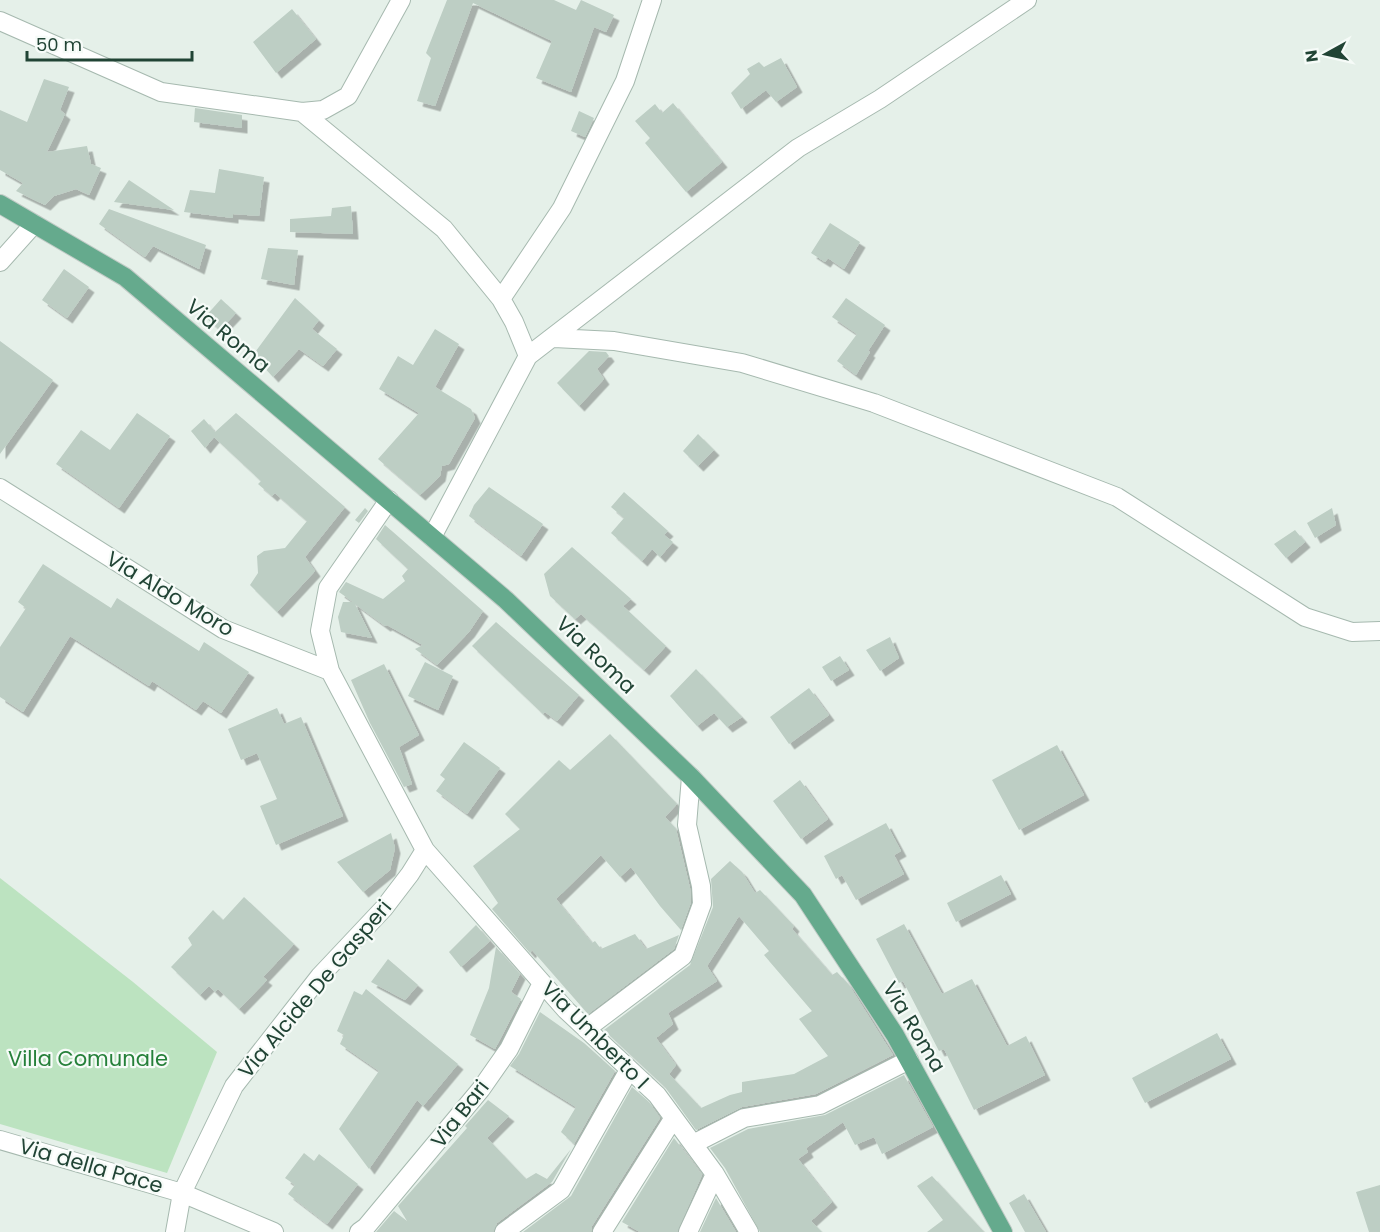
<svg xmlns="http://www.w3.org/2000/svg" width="1380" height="1232" font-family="Poppins,sans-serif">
<defs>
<filter id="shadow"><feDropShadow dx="5.5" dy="5.5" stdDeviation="0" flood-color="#0004"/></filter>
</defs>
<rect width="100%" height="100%" fill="#e5f0e9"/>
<path fill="#bce3c0" d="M 0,878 L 133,982 L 217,1052 L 167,1173 L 0,1124 Z"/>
<path fill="#bdcec4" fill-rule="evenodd" filter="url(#shadow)" d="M 447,0 L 554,0 L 576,10 L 581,0 L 614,15 L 606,32 L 594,27 L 571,92 L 536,78 L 552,41 L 473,3 L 435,106 L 417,101 L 431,58 L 426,53 Z
M 292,9 L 316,39 L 276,73 L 253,42 Z
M 781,58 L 797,87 L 776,102 L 766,90 L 741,109 L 731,93 L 750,74 L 747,69 L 759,62 L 764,67 Z
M 44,79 L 69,87 L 60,110 L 65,114 L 47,152 L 87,146 L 91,164 L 101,168 L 89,195 L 76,189 L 54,196 L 45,205 L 16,191 L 23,183 L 0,170 L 0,110 L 27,122 Z
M 673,103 L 722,162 L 686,192 L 645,143 L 650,138 L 635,121 L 655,104 L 662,113 Z
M 195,108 L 242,115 L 242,128 L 194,122 Z
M 579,111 L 594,118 L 585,137 L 571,131 Z
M 219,169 L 264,177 L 259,216 L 233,214 L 233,218 L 184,212 L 190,190 L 215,193 Z
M 129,180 L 174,210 L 114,202 Z
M 351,206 L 353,234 L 290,232 L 290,219 L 331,216 L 332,208 Z
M 109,209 L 206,245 L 199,269 L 153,246 L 145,257 L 99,224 Z
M 830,223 L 860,242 L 844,269 L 828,258 L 825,262 L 811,253 Z
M 268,248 L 298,250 L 294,285 L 261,279 Z
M 64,269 L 89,287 L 67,318 L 42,300 Z
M 295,298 L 319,320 L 312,329 L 337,349 L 323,366 L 299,349 L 273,377 L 253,355 Z
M 846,298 L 885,325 L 868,351 L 870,352 L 856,375 L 837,361 L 857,334 L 832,317 Z
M 221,299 L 236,313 L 220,330 L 205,317 Z
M 435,329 L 459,344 L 435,387 L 471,409 L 475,418 L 449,464 L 442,466 L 440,476 L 420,495 L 378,459 L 419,413 L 379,389 L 398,356 L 413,365 Z
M 0,341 L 53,380 L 0,454 Z
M 589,351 L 606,352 L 609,356 L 597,369 L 604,379 L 579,406 L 557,383 Z
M 137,413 L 170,436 L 119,508 L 56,464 L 81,430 L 110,450 Z
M 236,413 L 345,507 L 305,557 L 315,571 L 277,612 L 250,585 L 258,573 L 257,556 L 264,551 L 285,548 L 307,521 L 275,493 L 272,496 L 258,484 L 261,481 L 214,437 L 205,448 L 191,431 L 204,419 L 215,432 Z
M 698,434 L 714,450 L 698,466 L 683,451 Z
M 489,487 L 543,524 L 521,556 L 469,516 L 474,505 Z
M 624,492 L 668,531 L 664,535 L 673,542 L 660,557 L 652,549 L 642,561 L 611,533 L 624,518 L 611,507 Z
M 365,508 L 368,511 L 359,523 L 355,520 Z
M 1332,508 L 1336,525 L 1315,538 L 1307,523 Z
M 385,525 L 483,611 L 469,632 L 437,665 L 415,649 L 423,645 L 387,625 L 385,626 L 355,604 L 372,638 L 341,632 L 338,617 L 343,602 L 353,602 L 339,592 L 346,582 L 383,599 L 405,581 L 402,576 L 408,569 L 376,539 Z
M 1295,530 L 1305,542 L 1286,558 L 1274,544 Z
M 572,547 L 631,599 L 623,606 L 666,646 L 644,670 L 581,614 L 575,619 L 550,596 L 544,574 Z
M 43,564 L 111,608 L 117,598 L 199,651 L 204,642 L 249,672 L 221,713 L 203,701 L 196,710 L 152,681 L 149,686 L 70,636 L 23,712 L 0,697 L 0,647 L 26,608 L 18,602 Z
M 496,622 L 579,695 L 557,721 L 545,712 L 543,714 L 472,646 Z
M 890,637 L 899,658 L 880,671 L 866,650 Z
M 840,656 L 849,670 L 831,681 L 822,667 Z
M 425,662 L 453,676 L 438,710 L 408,696 Z
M 384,664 L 419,735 L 399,747 L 412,784 L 404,787 L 370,723 L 351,680 Z
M 696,669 L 742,717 L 727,727 L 714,713 L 697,726 L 670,696 Z
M 809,688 L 829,715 L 789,744 L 770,717 Z
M 277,708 L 284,724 L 301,717 L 343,816 L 276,845 L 260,806 L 277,799 L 257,753 L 241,760 L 228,729 Z
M 610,734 L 677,804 L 665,817 L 676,829 L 690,888 L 691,902 L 681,930 L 660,906 L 631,867 L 620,877 L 601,855 L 556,899 L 592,943 L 595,941 L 601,949 L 635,934 L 646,949 L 679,935 L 674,949 L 588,1014 L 532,950 L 530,953 L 492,909 L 498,903 L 473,866 L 520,829 L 505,814 L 559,760 L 570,770 Z
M 464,742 L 500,768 L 467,814 L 436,791 L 445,779 L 440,775 Z
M 1057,745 L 1084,795 L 1019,830 L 992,780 Z
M 800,780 L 828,819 L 801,839 L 773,801 Z
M 886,823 L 901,851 L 894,855 L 904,874 L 856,900 L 842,875 L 836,879 L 824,856 Z
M 391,833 L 395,848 L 390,870 L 363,892 L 337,862 Z
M 730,861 L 742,872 L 755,893 L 760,890 L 794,926 L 792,929 L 832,975 L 837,972 L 849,985 L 893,1055 L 816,1094 L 742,1107 L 696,1130 L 665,1087 L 604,1030 L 690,965 L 713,907 L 711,879 ZM 739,916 L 769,951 L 764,955 L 812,1011 L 799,1019 L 828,1056 L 794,1074 L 742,1082 L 742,1092 L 730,1095 L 701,1108 L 669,1074 L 676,1065 L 656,1038 L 673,1024 L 668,1013 L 717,981 L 707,966 Z
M 1001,875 L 1011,894 L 956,922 L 947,903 Z
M 244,897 L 294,944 L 263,977 L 267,980 L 239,1009 L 218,989 L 215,992 L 209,986 L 200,995 L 171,967 L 192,945 L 188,938 L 213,910 L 223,920 Z
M 904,924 L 942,994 L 972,979 L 1007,1046 L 1026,1036 L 1045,1075 L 974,1110 L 944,1049 L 939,1051 L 903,981 L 899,983 L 876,939 Z
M 476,925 L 490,941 L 461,967 L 449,952 Z
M 496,947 L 520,974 L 511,992 L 521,999 L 495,1049 L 470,1035 L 489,988 Z
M 388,959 L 418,985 L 405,1000 L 371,982 Z
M 366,989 L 458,1064 L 423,1106 L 417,1100 L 369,1169 L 339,1129 L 379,1071 L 340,1044 L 344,1035 L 337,1031 L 354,991 L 362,995 Z
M 540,1012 L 584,1043 L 615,1071 L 574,1144 L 561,1132 L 576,1107 L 510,1066 L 519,1054 Z
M 1217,1033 L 1231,1059 L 1145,1103 L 1132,1078 Z
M 904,1075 L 933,1127 L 882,1154 L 874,1137 L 855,1145 L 843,1122 L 806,1148 L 808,1152 L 798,1159 L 832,1202 L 811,1221 L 822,1232 L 760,1232 L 725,1168 L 710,1148 L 748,1129 L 825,1115 Z
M 632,1087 L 649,1102 L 660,1118 L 592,1226 L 591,1232 L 523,1232 L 571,1196 Z
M 488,1100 L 509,1116 L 487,1138 L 526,1179 L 536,1173 L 547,1179 L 571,1149 L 552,1182 L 497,1223 L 493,1232 L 376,1232 L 394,1211 L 407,1221 L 398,1206 L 467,1128 L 465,1126 Z
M 674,1138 L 702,1175 L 677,1232 L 640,1232 L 622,1222 Z
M 304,1153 L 314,1161 L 319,1154 L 358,1184 L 327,1224 L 288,1194 L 295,1185 L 285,1178 Z
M 932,1176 L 984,1232 L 927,1232 L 943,1220 L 917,1186 Z
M 1380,1185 L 1380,1232 L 1369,1232 L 1356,1192 Z
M 1024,1194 L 1046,1232 L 1025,1232 L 1009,1203 Z
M 716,1198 L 736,1232 L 700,1232 Z"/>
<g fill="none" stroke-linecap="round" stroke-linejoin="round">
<defs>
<path id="minor" d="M 0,21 L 161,92 L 302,112 L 323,110 L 348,96 L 401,0
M 302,112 L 444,229 L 501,299 L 514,322 L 528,356
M 0,262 L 34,224
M 501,299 L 562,208 L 625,81 L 652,0
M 554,338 L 614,341 L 742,363 L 874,403 L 1117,497 L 1305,617 L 1352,632 L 1380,631
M 0,488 L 223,629 L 330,671 L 425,850 L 566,1010 L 657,1095 L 715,1174 L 749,1232
M 432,537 L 528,356 L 798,148 L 880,99 L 1027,0
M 330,671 L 320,631 L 328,588 L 389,500
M 586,1029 L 683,956 L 702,904 L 701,886 L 687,825 L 691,777
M 0,1140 L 182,1193 L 274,1232
M 693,1144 L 744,1118 L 820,1105 L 909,1060
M 175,1232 L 182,1193 L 234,1086 L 320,976 L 384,908 L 410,874 L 425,850
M 359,1232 L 366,1227 L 481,1089 L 509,1049 L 542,983
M 504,1232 L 561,1190 L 629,1070
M 602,1232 L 673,1119
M 688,1232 L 715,1174"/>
<path id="primary" d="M 0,204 L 125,277 L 506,600 L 691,777 L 803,895 L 895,1035 L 1003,1232"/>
</defs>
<use href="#minor" stroke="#a6b9af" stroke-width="20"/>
<use href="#primary" stroke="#c1cbc6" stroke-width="20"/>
<use href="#minor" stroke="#fff" stroke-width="18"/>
<use href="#primary" stroke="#65aa8d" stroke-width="18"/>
</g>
<g text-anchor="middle" stroke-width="4.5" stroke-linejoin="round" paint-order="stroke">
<g font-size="21" fill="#214435" stroke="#f6fbf8">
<text transform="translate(228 336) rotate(40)" y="7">Via Roma</text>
<text transform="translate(170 594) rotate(31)" y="7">Via Aldo Moro</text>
<text transform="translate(596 655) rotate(44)" y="7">Via Roma</text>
<text transform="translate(315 989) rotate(-50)" y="7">Via Alcide De Gasperi</text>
<text transform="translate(914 1027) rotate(59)" y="7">Via Roma</text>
<text transform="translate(595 1035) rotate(45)" y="7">Via Umberto I</text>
<text transform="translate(460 1114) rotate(-52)" y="7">Via Bari</text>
<text transform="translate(91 1166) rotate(16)" y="7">Via della Pace</text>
</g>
<g font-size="21" fill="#26803a" stroke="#f6fbf8">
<text x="88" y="1066">Villa Comunale</text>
</g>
</g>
<g transform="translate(1326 54) rotate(262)" stroke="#f6fbf8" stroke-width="4.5" paint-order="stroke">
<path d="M0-4.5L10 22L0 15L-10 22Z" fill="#214435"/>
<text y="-9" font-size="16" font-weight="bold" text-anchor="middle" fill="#214435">N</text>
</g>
<path d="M27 51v9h165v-9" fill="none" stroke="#214435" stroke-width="3"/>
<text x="36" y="51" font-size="18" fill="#214435" stroke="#f6fbf8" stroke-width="4.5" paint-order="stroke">50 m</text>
</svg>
